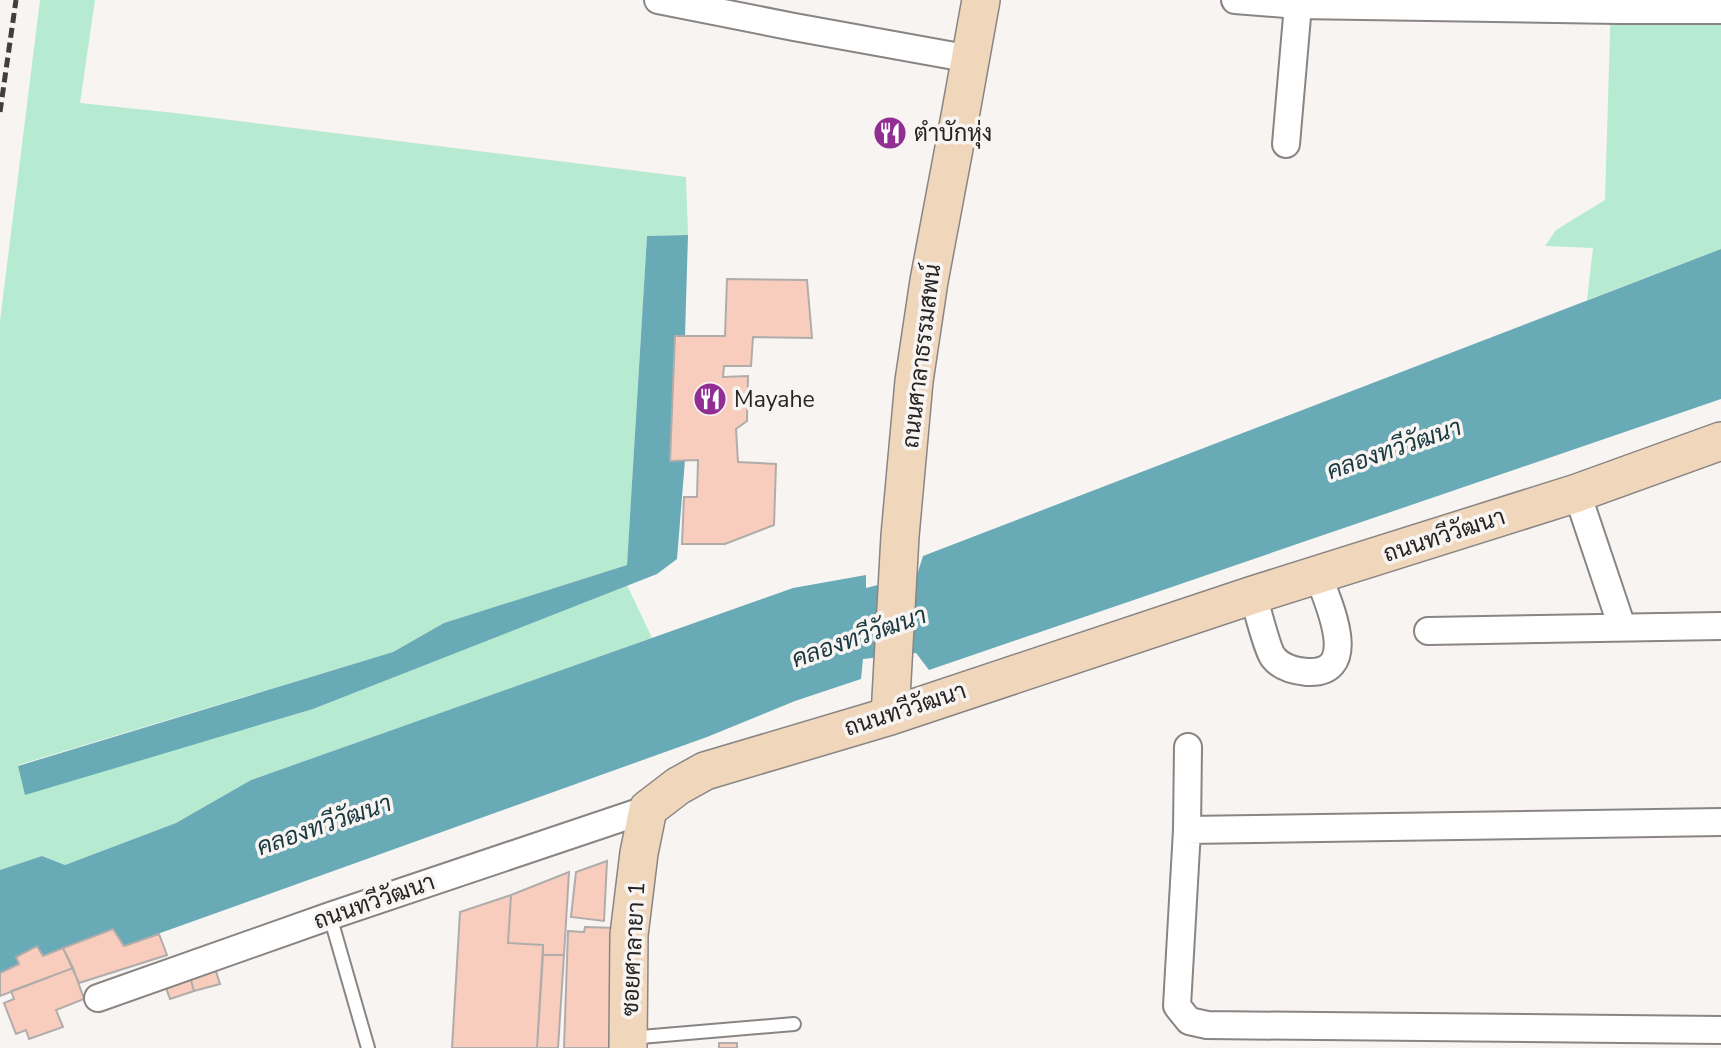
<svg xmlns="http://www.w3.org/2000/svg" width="1721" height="1048" font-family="'Nunito Sans',Sarabun,sans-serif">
<rect width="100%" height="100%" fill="#f7f4f2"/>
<path fill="#b6ebd2" d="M 40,0 L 95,0 L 80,103 L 175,113 L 686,177 L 688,235 L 647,236 L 627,565 L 444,623 L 393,652 L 18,765 L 25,794 L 313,709 L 627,585 L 652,638 L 251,780 L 176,823 L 65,865 L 42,856 L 0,870 L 0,321 Z
M 1611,0 L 1721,0 L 1721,249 L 1587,300 L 1593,248 L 1545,246 L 1556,230 L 1605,200 Z"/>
<path fill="#69aab7" d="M 688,235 L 685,336 L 675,336 L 670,460 L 685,460 L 677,559 L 657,574 L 313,709 L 25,795 L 18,766 L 393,652 L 444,623 L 627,565 L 647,236 Z
M 1721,249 L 1721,399 L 929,670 L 916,653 L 863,659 L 861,679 L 795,701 L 707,737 L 124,946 L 113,929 L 43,956 L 17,957 L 19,964 L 0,973 L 0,870 L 42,856 L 65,865 L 176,823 L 251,780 L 793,588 L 866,575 L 866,588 L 917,575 L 923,556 Z"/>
<path fill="#f9cdbd" stroke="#b0acab" stroke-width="2" d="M 727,279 L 807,280 L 812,338 L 753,337 L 751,366 L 724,366 L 723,377 L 748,376 L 747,421 L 736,429 L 738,462 L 776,464 L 774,525 L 725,544 L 682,544 L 684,497 L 697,497 L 698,460 L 670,461 L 675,336 L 725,336 Z
M 607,861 L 604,921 L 571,917 L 576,872 Z
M 569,872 L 564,955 L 543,955 L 543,945 L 508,943 L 511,895 Z
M 511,895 L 508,943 L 543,945 L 537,1048 L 452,1048 L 460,912 Z
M 585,927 L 617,928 L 612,1048 L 564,1048 L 568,931 L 584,932 Z
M 113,929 L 124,946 L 159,934 L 167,955 L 79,983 L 63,948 Z
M 37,946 L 43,956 L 63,948 L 73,968 L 0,996 L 0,973 L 19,964 L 16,957 Z
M 543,955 L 564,955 L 558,1048 L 537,1048 Z
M 214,965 L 220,984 L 194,991 L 189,973 Z
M 73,968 L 84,999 L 56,1010 L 63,1027 L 29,1039 L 26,1030 L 16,1034 L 4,1003 L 14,999 L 11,991 Z
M 189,973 L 194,991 L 170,999 L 164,982 Z
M 719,1043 L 737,1043 L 737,1048 L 719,1048 Z"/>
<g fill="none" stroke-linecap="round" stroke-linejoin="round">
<defs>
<path id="lane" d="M 330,916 L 368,1048
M 629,1038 L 794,1024"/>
<path id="street" d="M 658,0 L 794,27 L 971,59
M 1235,0 L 1298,5 L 1618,10 L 1721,10
M 1286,144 L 1298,5
M 1577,493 L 1622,627
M 1253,595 C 1257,608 1267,649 1273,657 C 1281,668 1295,671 1307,672 C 1363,675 1327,600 1318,575
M 1428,631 L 1721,626
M 1188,747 L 1187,830 L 1177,1006 L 1189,1021 L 1207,1025 L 1721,1030
M 1187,830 L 1721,822
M 98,998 L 330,916 L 648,809"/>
<path id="secondary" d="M 890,716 L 900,536 L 914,381 L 929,281 L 961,111 L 981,0
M 628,1048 L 629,935 L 639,853 L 648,809 L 678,786 L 705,771 L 890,716 L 1253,595 L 1577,493 L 1721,441"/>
</defs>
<use href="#lane" stroke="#888584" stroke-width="16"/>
<use href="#street" stroke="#888584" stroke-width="30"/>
<use href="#secondary" stroke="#888584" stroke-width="40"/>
<use href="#lane" stroke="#fff" stroke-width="12"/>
<use href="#street" stroke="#fff" stroke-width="26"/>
<use href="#secondary" stroke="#f0d6bb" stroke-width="37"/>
<path stroke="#413e3e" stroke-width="5" stroke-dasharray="10 5" stroke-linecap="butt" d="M 0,112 L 16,0"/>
</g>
<defs>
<symbol id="restaurant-disc" viewBox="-11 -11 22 22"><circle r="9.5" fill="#912e94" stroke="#f7f4f2"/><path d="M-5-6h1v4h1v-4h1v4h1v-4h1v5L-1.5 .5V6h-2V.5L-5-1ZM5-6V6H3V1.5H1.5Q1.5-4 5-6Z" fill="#fff"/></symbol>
</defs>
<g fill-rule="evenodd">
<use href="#restaurant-disc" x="871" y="114" width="38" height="38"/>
<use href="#restaurant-disc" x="691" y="380" width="38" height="38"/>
</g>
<g text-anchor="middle" stroke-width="7" stroke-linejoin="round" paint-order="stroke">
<g font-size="23" fill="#252323" stroke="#f7f4f2" text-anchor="start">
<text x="914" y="141">ตำบักหุ่ง</text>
<text x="734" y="407">Mayahe</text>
</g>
<g font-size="23" fill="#252323" stroke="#f7f4f2">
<text transform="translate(921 356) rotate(-83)" y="8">ถนนศาลาธรรมสพน์</text>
<text transform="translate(1444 535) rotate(-18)" y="8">ถนนทวีวัฒนา</text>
<text transform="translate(905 709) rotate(-18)" y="8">ถนนทวีวัฒนา</text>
<text transform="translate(374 901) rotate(-19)" y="8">ถนนทวีวัฒนา</text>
<text transform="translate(633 949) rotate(-87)" y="8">ซอยศาลายา 1</text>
</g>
<g font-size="24" font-style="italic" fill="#193940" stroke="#f7f4f2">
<text transform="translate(1394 449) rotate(-19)" y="8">คลองทวีวัฒนา</text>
<text transform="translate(859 637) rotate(-19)" y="8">คลองทวีวัฒนา</text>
<text transform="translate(324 825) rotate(-19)" y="8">คลองทวีวัฒนา</text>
</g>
</g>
</svg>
